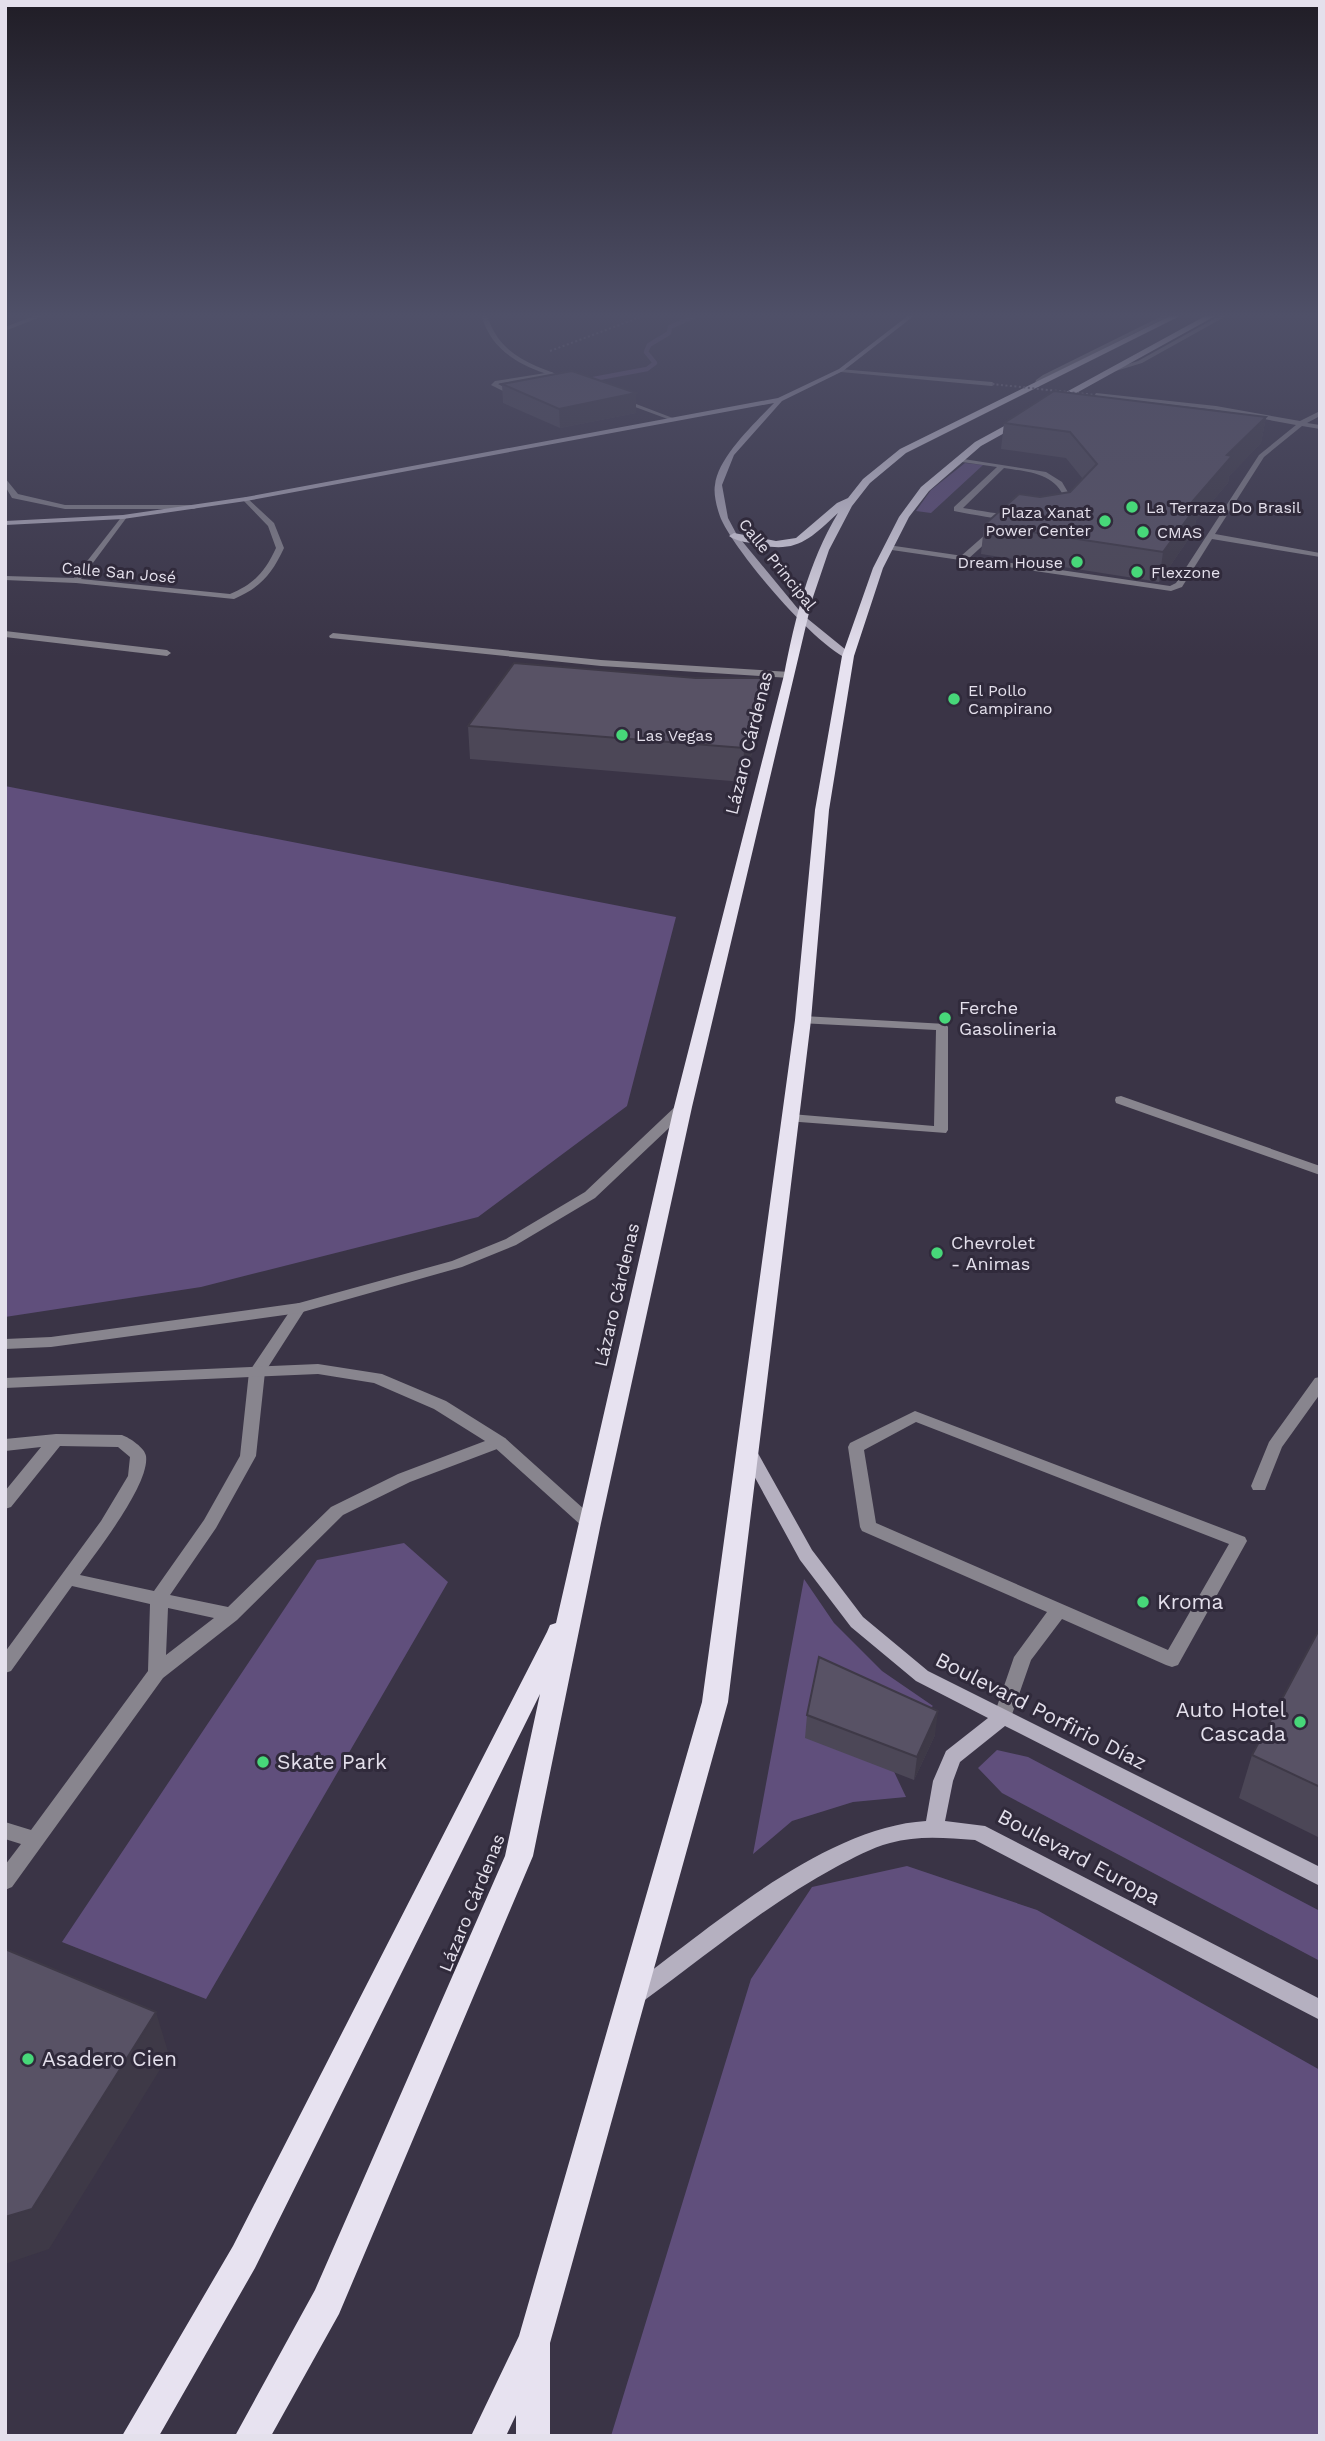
<svg xmlns="http://www.w3.org/2000/svg" width="1325" height="2441" font-family="'Work Sans',sans-serif">
<rect width="100%" height="100%" fill="#3a3446"/>
<path fill="#604f7c" d="M 965,463 L 983,465 L 931,513 L 916,511 L 931,490 Z
M 5,786 L 676,917 L 627,1106 L 478,1217 L 201,1287 L 5,1317 Z
M 404,1543 L 448,1582 L 206,1999 L 62,1942 L 317,1560 Z
M 804,1579 L 834,1623 L 882,1671 L 933,1706 L 903,1729 L 889,1761 L 906,1797 L 853,1802 L 792,1821 L 753,1854 Z
M 997,1750 L 1028,1757 L 1320,1911 L 1320,1961 L 1002,1793 L 978,1768 Z
M 907,1866 L 1037,1910 L 1320,2070 L 1320,2436 L 611,2436 L 751,1979 L 812,1887 Z"/>
<g fill="none" stroke-linecap="round" stroke-linejoin="round">
<path stroke="#645378" stroke-width="4.5" d="M 583,381 L 647,369 L 655,363 L 646,352 L 649,345 L 669,333 L 670,327 L 698,315"/>
<path stroke="#797383" stroke-width="2" stroke-dasharray="2 2.5" stroke-linecap="butt" d="M 550,351 L 646,315"/>
<path fill="#88858e" fill-rule="evenodd" d="M 552,372 L 554,375 L 498,384 L 519,395 L 517,398 L 491,385 L 495,381 Z
M 957,458 L 1046,472 L 1062,482 L 1073,501 C 1041,531 993,518 954,511 L 954,507 L 997,467 L 955,461 ZM 1004,468 C 1028,472 1056,473 1065,500 C 1035,524 998,513 963,508 Z
M 994,527 L 1001,529 L 967,560 L 961,560 L 961,556 Z
M 803,1016 L 946,1024 L 948,1027 L 948,1130 L 946,1133 L 786,1121 L 784,1118 L 791,1114 L 934,1126 L 936,1030 L 799,1023 L 797,1020 Z
M 299,1303 L 306,1308 L 265,1372 L 256,1456 L 216,1528 L 170,1595 L 228,1607 L 331,1507 L 398,1474 L 493,1438 L 505,1438 L 507,1442 L 505,1446 L 410,1482 L 343,1515 L 237,1620 L 163,1678 L 12,1887 L 5,1890 L 5,1865 L 21,1844 L 5,1839 L 5,1822 L 31,1830 L 148,1671 L 150,1604 L 72,1586 L 11,1671 L 5,1673 L 5,1652 L 101,1521 L 128,1476 L 130,1457 L 118,1447 L 60,1446 L 11,1507 L 5,1509 L 5,1491 L 41,1447 L 5,1451 L 5,1439 L 56,1434 L 122,1435 C 130,1438 145,1448 146,1456 C 150,1484 97,1551 80,1575 L 154,1591 L 204,1520 L 240,1456 L 249,1372 L 294,1305 ZM 168,1608 L 214,1618 L 166,1655 Z
M 915,1411 L 1245,1537 L 1247,1541 L 1178,1665 L 1172,1667 L 1166,1665 L 1062,1619 L 1031,1660 L 1009,1723 L 1002,1726 L 995,1723 L 993,1718 L 1014,1657 L 1047,1612 L 862,1531 L 860,1527 L 848,1447 L 850,1443 ZM 916,1422 L 1229,1544 L 1168,1650 L 876,1523 L 864,1450 Z"/>
<path fill="#88858e" fill-rule="evenodd" d="M 839,369 L 992,382 L 995,384 L 992,386 L 841,372 Z"/>
<path fill="#88858e" fill-rule="evenodd" d="M 37,315 L 45,315 L 5,331 L 5,327 Z
M 1096,393 L 1216,406 L 1300,421 L 1320,411 L 1320,416 L 1307,423 L 1320,425 L 1320,429 L 1302,426 L 1264,457 L 1215,534 L 1320,553 L 1320,557 L 1212,539 L 1182,587 L 1171,591 L 885,549 L 884,547 L 888,545 L 1170,586 L 1176,583 L 1259,455 L 1296,425 L 1216,410 L 1094,396 Z
M 5,478 L 18,494 L 65,505 L 194,505 L 198,507 L 194,509 L 65,509 L 12,498 L 5,486 Z
M 246,497 L 274,523 L 284,548 C 272,574 260,588 234,599 L 76,583 L 5,580 L 5,576 L 74,578 L 123,515 L 127,517 L 81,579 L 230,594 C 254,584 265,572 276,548 L 268,526 L 242,499 Z
M 5,631 L 167,650 L 171,653 L 167,656 L 5,637 Z
M 333,633 L 601,660 L 790,672 L 794,675 L 790,678 L 601,666 L 330,638 L 329,636 Z
M 1121,1096 L 1320,1166 L 1320,1175 L 1116,1103 L 1115,1100 L 1116,1097 Z
M 683,1103 L 688,1104 L 689,1107 L 688,1110 L 595,1198 L 516,1245 L 462,1267 L 299,1313 L 51,1347 L 5,1349 L 5,1339 L 51,1337 L 299,1303 L 452,1261 L 506,1239 L 585,1192 L 678,1104 Z
M 318,1364 L 382,1374 L 446,1401 L 505,1438 L 595,1519 L 597,1523 L 595,1527 L 589,1529 L 583,1527 L 493,1446 L 434,1409 L 374,1383 L 318,1374 L 5,1388 L 5,1378 Z
M 1320,1377 L 1320,1394 L 1282,1447 L 1265,1490 L 1253,1490 L 1251,1486 L 1269,1442 L 1315,1378 Z"/>
<path fill="#88858e" fill-rule="evenodd" d="M 481,315 L 487,315 C 500,357 533,365 571,379 L 571,381 C 562,381 553,376 544,373 C 514,362 491,348 481,315 Z
M 1164,315 L 1171,315 L 1047,377 L 1041,382 L 1039,387 L 1034,386 L 1036,380 L 1043,375 Z
M 1221,315 L 1228,315 L 1142,363 L 1106,374 L 1103,372 L 1138,361 Z
M 619,399 L 623,399 L 678,420 L 673,421 L 619,401 Z"/>
<path fill="#b5b0c0" fill-rule="evenodd" d="M 909,315 L 915,315 L 843,371 L 782,401 L 734,455 L 722,485 L 728,518 L 737,535 L 803,615 L 851,654 L 852,656 L 848,659 C 813,643 739,556 722,521 C 718,513 713,494 715,485 C 718,457 755,423 774,403 L 246,501 L 123,519 L 5,525 L 5,521 L 123,515 L 246,497 L 778,398 L 839,369 Z
M 749,1446 L 755,1448 L 812,1550 L 863,1617 L 928,1671 L 1320,1867 L 1320,1886 L 1005,1726 L 960,1762 L 953,1781 L 945,1821 L 985,1826 L 1320,1999 L 1320,2020 L 975,1840 C 947,1838 918,1835 890,1843 C 871,1848 853,1858 836,1867 C 767,1904 706,1956 642,2002 L 635,2005 L 628,2002 L 624,1995 L 628,1988 C 708,1930 823,1827 926,1821 L 933,1781 L 946,1751 L 988,1718 L 916,1681 L 851,1627 L 800,1560 L 741,1452 L 743,1448 Z"/>
<path fill="#e7e2f0" fill-rule="evenodd" d="M 1172,315 L 1182,315 L 906,453 L 870,483 L 852,506 L 829,550 L 812,600 L 692,1107 L 601,1523 L 533,1856 L 339,2314 L 271,2436 L 235,2436 L 315,2290 L 505,1856 L 540,1694 L 255,2268 L 159,2436 L 122,2436 L 233,2246 L 547,1632 L 550,1625 L 556,1623 L 674,1107 L 784,675 C 795,619 808,563 838,513 C 809,540 796,554 755,544 C 746,542 736,541 729,536 L 734,533 L 776,541 L 796,538 L 837,503 L 848,498 L 863,479 L 900,449 Z
M 1207,315 L 1217,315 L 981,446 L 929,491 L 909,517 L 883,568 L 854,656 L 829,810 L 811,1020 L 728,1702 L 550,2343 L 550,2436 L 516,2436 L 516,2415 L 506,2436 L 471,2436 L 519,2336 L 702,1702 L 795,1020 L 815,810 L 842,656 L 873,568 L 899,517 L 921,487 L 975,442 Z"/>
<path stroke="#797383" stroke-width="2" stroke-dasharray="2 2.5" stroke-linecap="butt" d="M 992,384 L 1096,395"/>
</g>
<path fill="#4c4757" d="M 502,384 L 636,393 L 636,413 L 560,428 L 503,403 Z
M 1266,417 L 1261,443 L 1229,476 L 1228,483 L 1196,520 L 1194,531 L 1159,582 L 981,554 L 984,525 L 1040,497 L 1070,492 L 1083,479 L 1066,458 L 1001,449 L 1004,423 Z
M 766,678 L 765,711 L 743,782 L 470,759 L 468,726 Z
M 1320,1628 L 1320,1838 L 1239,1798 L 1252,1755 Z
M 807,1715 L 935,1735 L 914,1780 L 805,1738 Z"/>
<path fill="#3e3947" d="M 636,393 L 636,413 L 560,428 L 559,409 Z
M 1266,417 L 1261,443 L 1229,476 L 1228,483 L 1196,520 L 1194,531 L 1159,582 L 1163,552 L 1192,502 L 1227,455 Z
M 766,678 L 765,711 L 743,782 L 744,748 Z
M 938,1711 L 935,1735 L 914,1780 L 917,1757 Z
M 156,2012 L 169,2055 L 49,2249 L 5,2264 L 5,2217 Z"/>
<path fill="#585265" stroke="#3e3947" stroke-width="2" d="M 572,371 L 636,393 L 559,409 L 502,384 Z
M 1054,391 L 1266,417 L 1227,455 L 1232,456 L 1192,502 L 1199,503 L 1163,552 L 984,525 L 1019,494 L 1040,497 L 1070,492 L 1097,464 L 1070,432 L 1004,423 Z
M 514,663 L 696,678 L 766,678 L 744,748 L 468,726 Z
M 1320,1628 L 1320,1787 L 1252,1755 Z
M 819,1657 L 938,1711 L 917,1757 L 807,1715 Z
M 5,1949 L 156,2012 L 32,2209 L 5,2217 Z"/>
<linearGradient id="sky" x2="0" y2="1"><stop stop-color="#201d26"/><stop offset="0.48" stop-color="#4f5068"/><stop offset="1" stop-color="#4f5068" stop-opacity="0"/></linearGradient>
<rect width="1325" height="657" fill="url(#sky)"/>
<g fill="#47d779" stroke="#302a3b" stroke-width="2.5">
<circle cx="1132" cy="507" r="7"/>
<circle cx="1105" cy="521" r="7"/>
<circle cx="1143" cy="532" r="7"/>
<circle cx="1077" cy="562" r="7"/>
<circle cx="1137" cy="572" r="7"/>
<circle cx="954" cy="699" r="7"/>
<circle cx="622" cy="735" r="7"/>
<circle cx="945" cy="1018" r="7"/>
<circle cx="937" cy="1253" r="7"/>
<circle cx="1143" cy="1602" r="7"/>
<circle cx="1300" cy="1722" r="7"/>
<circle cx="263" cy="1762" r="7"/>
<circle cx="28" cy="2059" r="7"/>
</g>
<g text-anchor="middle" stroke-width="6" stroke-linejoin="round" paint-order="stroke">
<g font-size="16" fill="#e4e0ec" stroke="#302a3b" text-anchor="start">
<text x="1146" y="513">La Terraza Do Brasil</text>
<text x="1091" y="518" text-anchor="end">Plaza Xanat<tspan x="1091" dy="18">Power Center</tspan></text>
<text x="1157" y="538">CMAS</text>
<text x="1063" y="568" text-anchor="end">Dream House</text>
<text x="1151" y="578">Flexzone</text>
<text x="968" y="696">El Pollo<tspan x="968" dy="18">Campirano</tspan></text>
<text x="636" y="741">Las Vegas</text>
</g>
<g font-size="16" fill="#e4e0ec" stroke="#302a3b">
<text transform="translate(778 564) rotate(51)" y="6">Calle Principal</text>
<text transform="translate(119 572) rotate(5)" y="6">Calle San José</text>
</g>
<g font-size="18" fill="#e4e0ec" stroke="#302a3b">
<text transform="translate(749 743) rotate(-76)" y="6">Lázaro Cárdenas</text>
<text transform="translate(617 1295) rotate(-77)" y="6">Lázaro Cárdenas</text>
<text transform="translate(472 1903) rotate(-68)" y="6">Lázaro Cárdenas</text>
</g>
<g font-size="18" fill="#e4e0ec" stroke="#302a3b" text-anchor="start">
<text x="959" y="1014">Ferche<tspan x="959" dy="21">Gasolineria</tspan></text>
<text x="951" y="1249">Chevrolet<tspan x="951" dy="21">- Animas</tspan></text>
</g>
<g font-size="21" fill="#e4e0ec" stroke="#302a3b" text-anchor="start">
<text x="1157" y="1609">Kroma</text>
<text x="1286" y="1717" text-anchor="end">Auto Hotel<tspan x="1286" dy="24">Cascada</tspan></text>
<text x="277" y="1769">Skate Park</text>
<text x="42" y="2066">Asadero Cien</text>
</g>
<g font-size="21" fill="#e4e0ec" stroke="#302a3b">
<text transform="translate(1041 1711) rotate(27)" y="7">Boulevard Porfirio Díaz</text>
<text transform="translate(1079 1857) rotate(28)" y="7">Boulevard Europa</text>
</g>
</g>
<rect width="1325" height="2441" fill="none" stroke="#e4e0ec" stroke-width="14"/>
</svg>
